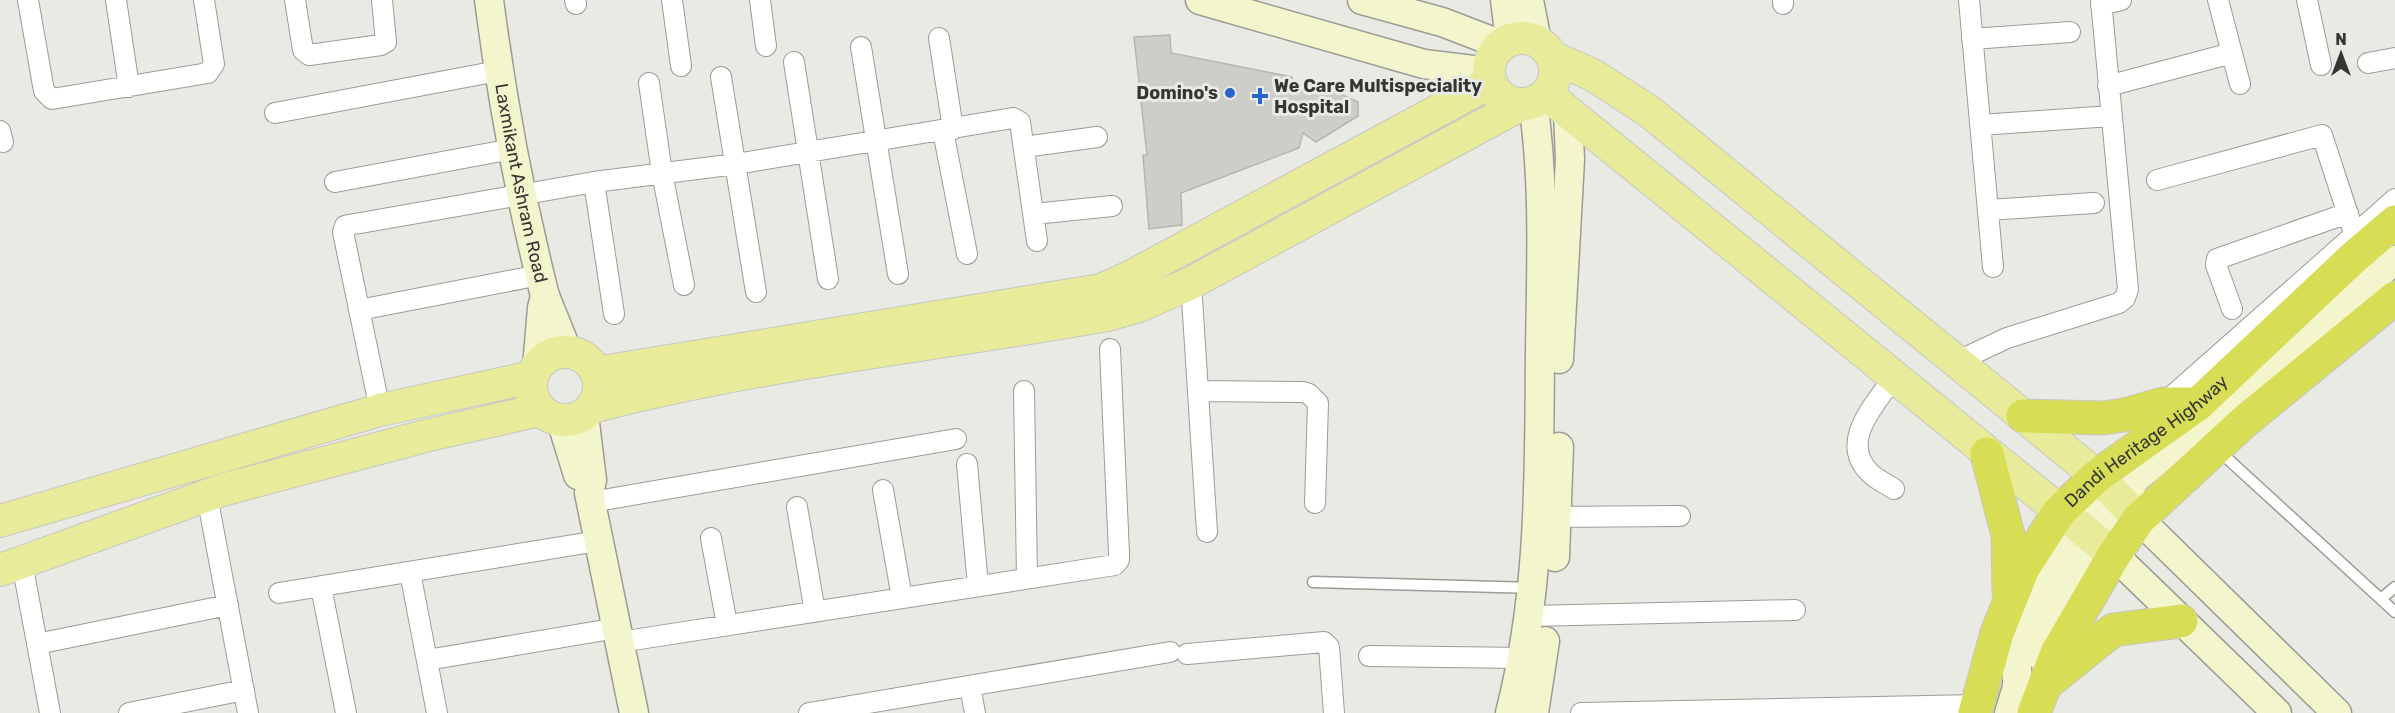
<svg xmlns="http://www.w3.org/2000/svg" width="2395" height="713" font-family="Rubik,sans-serif">
<rect width="100%" height="100%" fill="#e9eae4"/>
<path fill="#cdcec8" stroke="#b5b6b0" stroke-width="1.5" d="M 1170,35 L 1171,53 L 1292,77 L 1292,88 L 1310,80 L 1358,102 L 1358,116 L 1316,142 L 1303,133 L 1299,148 L 1181,193 L 1182,225 L 1149,229 L 1143,155 L 1147,155 L 1134,37 Z"/>
<g fill="none" stroke-linecap="round" stroke-linejoin="round">
<defs>
<path id="lane" d="M 2218,450 L 2395,612
M 1313,582 L 1532,588
M 2381,599 L 2395,587"/>
<path id="street" d="M 28,0 L 44,91 L 52,99 L 208,73 L 214,64 L 204,0
M 116,0 L 129,87
M 295,0 L 303,50 L 309,55 L 381,45 L 386,42 L 382,0
M 575,0 L 576,4
M 672,0 L 681,66
M 760,0 L 766,46
M 1783,0 L 1783,4
M 1969,0 L 1993,267
M 2218,0 L 2240,84
M 2307,0 L 2321,65
M 2101,5 L 2121,0
M 939,38 L 953,129
M 1972,39 L 2070,32
M 861,47 L 898,274
M 794,62 L 828,279
M 2368,63 L 2395,58
M 721,77 L 756,292
M 649,83 L 662,173 L 684,285
M 2108,86 L 2232,53
M 275,113 L 498,71
M 1980,125 L 2111,116
M 0,131 L 3,142
M 943,131 L 967,254
M 1024,147 L 1097,137
M 2157,180 L 2322,135 L 2354,233
M 335,182 L 512,149
M 594,182 L 614,314
M 1988,210 L 2094,203
M 1034,214 L 1112,206
M 1191,283 L 1207,532
M 2232,309 L 2216,265 L 2217,259 L 2348,213
M 359,310 L 540,275
M 1956,362 L 2007,338 L 2119,303 L 2125,298 L 2128,289 L 2101,0
M 1893,378 C 1875,405 1838,442 1870,473 C 1877,480 1887,484 1894,489
M 1024,391 L 1027,578
M 1198,391 L 1303,392 L 1309,394 L 1318,403 L 1315,503
M 2163,404 L 2395,199
M 380,410 L 343,232 L 345,226 L 349,225 L 594,182 L 736,164 L 1013,118 L 1020,122 L 1037,241
M 967,464 L 978,586
M 883,490 L 902,598
M 207,496 L 248,713
M 591,502 L 956,439
M 797,507 L 815,612
M 1544,517 L 1680,516
M 711,538 L 727,625
M 22,563 L 50,713
M 410,572 L 437,713
M 321,587 L 346,713
M 279,593 L 598,541
M 1530,616 L 1795,610
M 620,642 L 1115,565 L 1119,560 L 1119,554 L 1110,349
M 37,644 L 228,605
M 1187,654 L 1324,642 L 1329,647 L 1334,713
M 1369,656 L 1524,658
M 427,660 L 617,628
M 970,686 L 975,713
M 129,713 L 244,690
M 809,713 L 1170,652
M 1581,713 L 1977,705"/>
<g id="secondary">
<path id="s1" d="M 489,0 C 502,100 520,198 545,296 L 542,308 L 537,367"/>
<path d="M 1200,0 L 1424,64 L 1489,72"/>
<path d="M 1362,0 L 1442,22 L 1502,45"/>
<path d="M 1505,0 L 1510,40"/>
<path d="M 1529,0 L 1537,42"/>
<path d="M 545,296 L 568,353"/>
<path d="M 1559,359 L 1570,160 L 1568,112"/>
<path d="M 584,415 L 592,480 L 589,493 L 634,713"/>
<path d="M 561,420 L 578,475"/>
<path d="M 2139,519 L 2337,713"/>
<path d="M 2114,555 L 2277,713"/>
<path d="M 1555,557 L 1559,447"/>
<path d="M 2039,655 L 2097,542 L 2124,504 L 2133,482"/>
<path d="M 1510,713 C 1541,591 1539,476 1540,352 C 1541,268 1545,186 1533,102"/>
<path d="M 1534,713 L 1545,641"/>
<path d="M 2009,713 L 2017,687 L 2017,659 L 2038,605 L 2078,527 L 2110,489 L 2134,480 L 2395,260"/>
</g>
<path id="primary" d="M1489 71a33 33 0 1 1 66 0a33 33 0 1 1-66 0Z
M 1552,57 L 1593,75 L 1650,112 L 2097,476 L 2139,519
M 1546,94 L 2114,555
M531 386a34 34 0 1 1 68 0a34 34 0 1 1-68 0Z
M 596,373 L 1101,290 L 1130,277 L 1491,82
M 592,407 C 761,363 937,345 1108,315 L 1139,306 L 1191,283 L 1522,104
M 0,521 L 380,410 L 532,377
M 0,570 L 222,490 L 429,435 L 540,410"/>
<g id="highway">
<path d="M 2023,416 L 2103,418 L 2124,415 L 2163,404 L 2198,404"/>
<path d="M 1987,454 L 2008,535 L 2009,592"/>
<path d="M 2051,680 L 2113,630 L 2181,621"/>
<path id="s2" d="M 1975,713 L 1997,633 L 2023,568 L 2059,512 L 2097,476 L 2198,404 L 2353,258 L 2395,222"/>
<path d="M 2034,713 L 2057,653 L 2114,555 L 2139,519 L 2244,422 L 2395,298"/>
</g>
</defs>
<use href="#lane" stroke="#9c9c97" stroke-width="13"/>
<use href="#street" stroke="#9c9c97" stroke-width="22"/>
<use href="#secondary" stroke="#9c9c97" stroke-width="31"/>
<use href="#primary" stroke="#c6c7c6" stroke-width="34"/>
<use href="#highway" stroke="#c6c7c6" stroke-width="35"/>
<use href="#lane" stroke="#fff" stroke-width="10"/>
<use href="#street" stroke="#fff" stroke-width="20"/>
<use href="#secondary" stroke="#f3f5cc" stroke-width="28"/>
<use href="#primary" stroke="#e8eb9a" stroke-width="32"/>
<use href="#highway" stroke="#d8dd56" stroke-width="33"/>
</g>
<g fill="#2964d1" stroke="#e9eae4" stroke-width="2">
<circle cx="1230" cy="93" r="6"/>
<path d="M1257 87h6v6h6v6h-6v6h-6v-6h-6v-6h6z"/>
</g>
<g text-anchor="middle" stroke-width="6" stroke-linejoin="round" paint-order="stroke">
<g font-size="18" font-weight="bold" fill="#353633" stroke="#e9eae4" text-anchor="start">
<text x="1274" y="92">We Care Multispeciality<tspan x="1274" dy="21">Hospital</tspan></text>
<text x="1218" y="99" text-anchor="end">Domino's</text>
</g>
<g font-size="18" fill="#353633" stroke="#e9eae4">
<text dy="6" stroke="none"><textPath href="#s1" startOffset="186">Laxmikant Ashram Road</textPath></text>
<text dy="6" stroke="none"><textPath href="#s2" startOffset="332">Dandi Heritage Highway</textPath></text>
</g>
</g>
<g transform="translate(2341 54)" stroke="#e9eae4" stroke-width="4.5" paint-order="stroke">
<path d="M0-4.5L10 22L0 15L-10 22Z" fill="#353633"/>
<text y="-9" font-size="16" font-weight="bold" text-anchor="middle" fill="#353633">N</text>
</g>
</svg>
